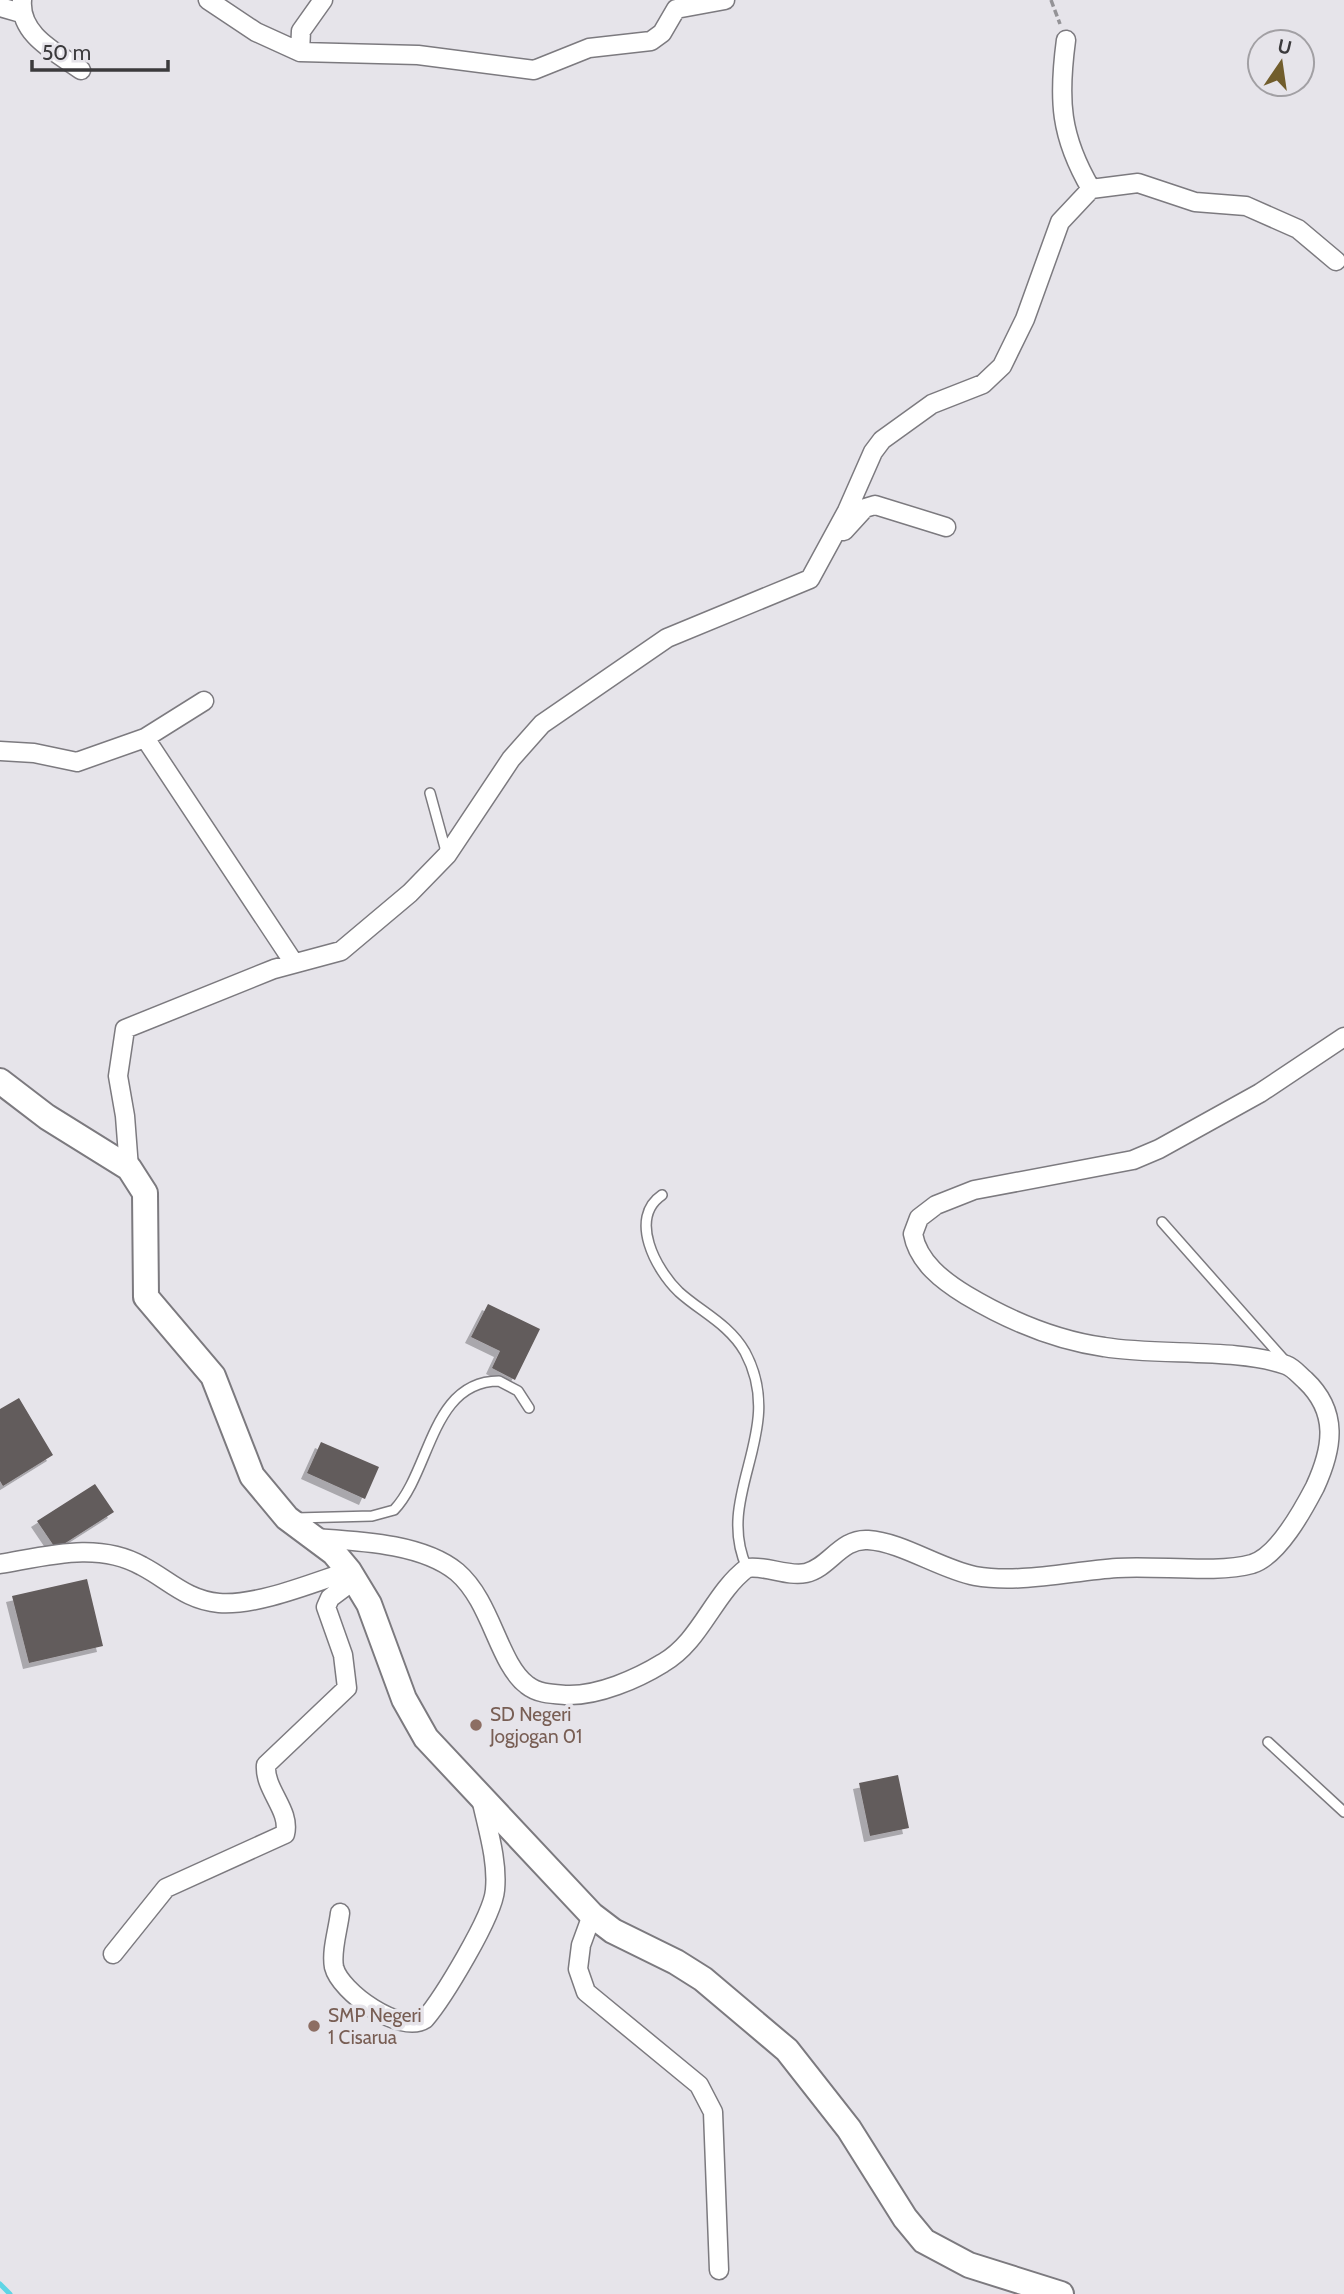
<svg xmlns="http://www.w3.org/2000/svg" width="1344" height="2294" font-family="Cabin,sans-serif">
<defs>
<filter id="shadow"><feDropShadow dx="-6" dy="6" stdDeviation="0" flood-color="#0004"/></filter>
</defs>
<rect width="100%" height="100%" fill="#e6e4ea"/>
<g fill="none" stroke-linecap="round" stroke-linejoin="round">
<path stroke="#5fd5e5" stroke-width="5" d="M 0,2284 L 10,2294"/>
</g>
<path fill="#625b5b" filter="url(#shadow)" d="M 488,1304 L 540,1329 L 515,1380 L 492,1368 L 500,1351 L 471,1337 Z
M 19,1398 L 53,1455 L 3,1486 L 0,1481 L 0,1409 Z
M 321,1442 L 379,1467 L 365,1499 L 307,1473 Z
M 95,1484 L 114,1512 L 56,1549 L 37,1521 Z
M 87,1579 L 103,1646 L 29,1663 L 12,1596 Z
M 898,1775 L 909,1828 L 870,1836 L 859,1783 Z"/>
<g fill="none" stroke-linecap="round" stroke-linejoin="round">
<defs>
<path id="lane" d="M 430,793 L 447,855
M 662,1195 C 628,1218 656,1270 679,1292 C 701,1312 729,1324 745,1352 C 788,1432 713,1494 747,1568
M 1162,1222 L 1286,1362
M 296,1518 L 372,1516 L 394,1510 C 431,1471 431,1381 499,1381 L 518,1391 L 529,1408
M 1268,1742 L 1344,1812"/>
<path id="street" d="M 22,0 C 19,35 56,52 81,70
M 208,0 L 256,32 L 300,52
M 323,0 L 301,31 L 300,52 L 418,55 L 534,70 L 589,48 L 651,41 L 662,33 L 676,9 L 725,0
M 0,7 L 21,13
M 1091,189 L 1138,183 L 1195,202 L 1246,206 L 1298,229 L 1336,261
M 844,531 L 865,508 L 875,505 L 946,527
M 145,738 L 294,963
M 0,751 L 34,753 L 77,762 L 145,738 L 204,701
M 129,1168 L 125,1116 L 118,1076 L 125,1029 L 274,969 L 341,951 L 410,893 L 447,855 L 511,759 L 542,724 L 667,638 L 810,579 L 847,511 L 873,452 L 882,440 L 932,404 L 983,384 L 1002,366 L 1025,319 L 1060,222 L 1091,189 C 1060,136 1058,100 1066,40
M 314,1538 C 357,1541 422,1543 457,1572 C 492,1602 498,1663 527,1685 C 538,1694 553,1694 567,1695 C 598,1696 637,1679 663,1663 C 701,1641 713,1594 747,1568 C 766,1565 787,1577 806,1573 C 829,1568 841,1538 868,1540 C 902,1542 940,1569 975,1576 C 1020,1584 1071,1571 1117,1568 C 1157,1565 1216,1574 1252,1564 C 1278,1556 1303,1510 1315,1487 C 1333,1448 1339,1412 1305,1380 C 1299,1375 1294,1368 1286,1365 C 1238,1348 1158,1356 1104,1347 C 1054,1340 1008,1320 966,1295 C 943,1281 918,1262 913,1234 L 919,1218 L 936,1205 L 974,1190 L 1133,1160 L 1159,1149 L 1260,1093 L 1344,1037
M 0,1564 C 47,1556 98,1541 142,1566 C 169,1580 186,1600 219,1603 C 257,1606 312,1583 349,1571
M 340,1913 C 338,1930 331,1951 334,1967 C 340,1992 401,2035 425,2019 C 443,1998 493,1916 495,1890 C 498,1860 487,1827 481,1798
M 592,1915 L 581,1945 L 578,1969 L 586,1992 L 699,2085 L 713,2112 L 719,2270
M 113,1954 L 166,1888 L 285,1834 C 291,1810 264,1790 266,1765 L 347,1688 L 343,1655 L 326,1607 L 330,1598 L 354,1580"/>
<path id="secondary" d="M 0,1081 L 47,1117 L 129,1168 L 145,1193 L 146,1297 L 213,1376 L 252,1476 L 287,1518 L 334,1553 L 349,1571 L 369,1604 L 404,1699 L 426,1738 L 592,1915 L 613,1931 L 676,1962 L 703,1979 L 787,2050 L 849,2129 L 905,2218 L 924,2241 L 969,2265 L 1061,2294"/>
</defs>
<use href="#lane" stroke="#7c7a7f" stroke-width="12"/>
<use href="#street" stroke="#7c7a7f" stroke-width="21"/>
<use href="#secondary" stroke="#7c7a7f" stroke-width="28"/>
<path stroke="#949397" stroke-width="3.5" stroke-dasharray="7 3.5" stroke-linecap="butt" d="M 1051,0 L 1060,24"/>
<use href="#lane" stroke="#fff" stroke-width="9"/>
<use href="#street" stroke="#fff" stroke-width="18"/>
<use href="#secondary" stroke="#fff" stroke-width="24"/>
</g>
<g fill="#8d6e63" stroke="#e6e4ea" stroke-width="2.5">
<circle cx="476" cy="1725" r="7"/>
<circle cx="314" cy="2026" r="7"/>
</g>
<g text-anchor="middle" stroke-width="7" stroke-linejoin="round" paint-order="stroke">
<g font-size="19" fill="#785e54" stroke="#e6e4ea" text-anchor="start">
<text x="490" y="1721">SD Negeri<tspan x="490" dy="22">Jogjogan 01</tspan></text>
<text x="328" y="2022">SMP Negeri<tspan x="328" dy="22">1 Cisarua</tspan></text>
</g>
</g>
<g transform="translate(1281 63) rotate(13)"><circle r="33" fill="#e6e4ea" stroke="#a2a0a4" stroke-width="2"/>
<path d="M0-5L12 26L0 18L-12 26Z" fill="#715d2c"/>
<text y="-10" font-size="19" font-weight="bold" text-anchor="middle" fill="#3b3a3c">U</text>
</g>
<path d="M32 60v10h136v-10" fill="none" stroke="#3b3a3c" stroke-width="3.5"/>
<text x="42" y="60" font-size="21" fill="#3b3a3c" stroke="#e6e4ea" stroke-width="5" paint-order="stroke">50 m</text>
</svg>
